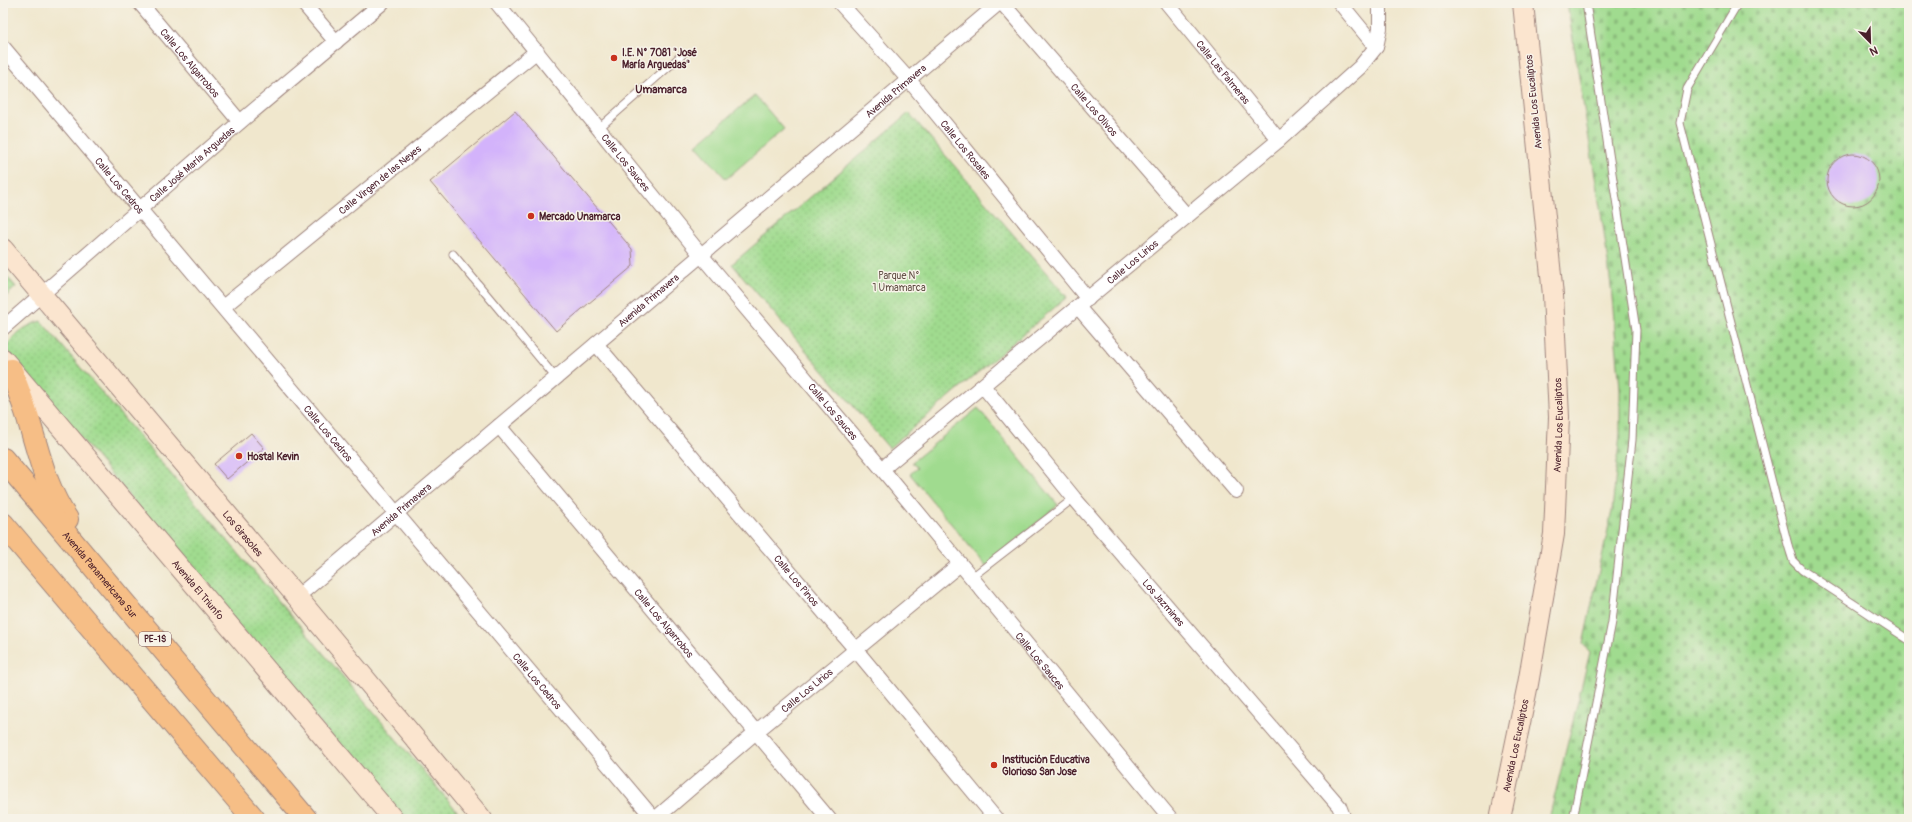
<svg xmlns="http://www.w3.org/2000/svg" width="1912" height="822" font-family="Pangolin,sans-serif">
<defs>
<pattern id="grass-dots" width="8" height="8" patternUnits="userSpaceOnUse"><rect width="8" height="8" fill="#a0db8f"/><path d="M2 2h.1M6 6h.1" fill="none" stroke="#8bbc7c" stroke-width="1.8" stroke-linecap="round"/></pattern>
<pattern id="cemetery-stones" width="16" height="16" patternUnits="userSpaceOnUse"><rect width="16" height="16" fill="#a0db8f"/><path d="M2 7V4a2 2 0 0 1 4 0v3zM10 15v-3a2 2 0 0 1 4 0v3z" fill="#8bbc7c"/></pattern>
</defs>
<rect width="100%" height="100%" fill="#f7f3e8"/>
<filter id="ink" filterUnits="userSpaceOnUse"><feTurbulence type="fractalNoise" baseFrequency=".025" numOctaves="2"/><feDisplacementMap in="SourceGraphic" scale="8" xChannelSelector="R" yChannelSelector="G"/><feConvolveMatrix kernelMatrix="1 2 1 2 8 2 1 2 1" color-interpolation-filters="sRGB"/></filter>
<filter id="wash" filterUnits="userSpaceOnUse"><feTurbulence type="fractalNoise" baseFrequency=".012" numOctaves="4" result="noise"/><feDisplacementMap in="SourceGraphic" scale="16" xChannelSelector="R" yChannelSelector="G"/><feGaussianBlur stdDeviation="0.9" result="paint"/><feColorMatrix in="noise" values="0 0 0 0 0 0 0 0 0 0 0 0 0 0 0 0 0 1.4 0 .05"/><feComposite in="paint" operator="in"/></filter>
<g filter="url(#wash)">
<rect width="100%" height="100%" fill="#f0e7cd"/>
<path fill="url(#grass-dots)" stroke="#757d5d" d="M 909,113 L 1067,297 L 889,448 L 732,264 Z
M 3,272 L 16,287 L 3,299 Z
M 41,321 L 464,819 L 400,819 L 6,349 C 10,336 28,324 41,321 Z"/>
<path fill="url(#cemetery-stones)" stroke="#757d5d" d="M 1567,3 L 1909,3 L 1909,819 L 1549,819 L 1590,652 L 1583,644 L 1612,511 L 1620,434 L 1620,388 L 1611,286 L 1604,232 Z"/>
<path fill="#a0db8f" stroke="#757d5d" d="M 755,95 L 784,129 L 726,179 L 696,145 Z
M 978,408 L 1058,505 L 986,566 L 910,474 L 917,468 L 912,462 Z"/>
<g id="blocks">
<path fill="#d3b3fb" d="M 515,111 L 632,249 L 633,266 L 556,331 L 430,182 Z
M1827 180a26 26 0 1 1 52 0a26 26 0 1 1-52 0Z
M 251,433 L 264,448 L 227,479 L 214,464 Z"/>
</g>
</g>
<g filter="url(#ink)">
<use href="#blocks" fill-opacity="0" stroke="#9d837c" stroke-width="1"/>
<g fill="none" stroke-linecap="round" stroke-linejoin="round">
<defs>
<path id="lane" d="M 1738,3 L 1687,89 L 1680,123 L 1788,545 L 1793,561 L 1802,570 L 1909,640
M 599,128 L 683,54
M 453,254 L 556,378
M 972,577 L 1074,498
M 1573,819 L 1612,622 L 1632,440 L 1636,330 L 1586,3"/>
<g id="street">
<path id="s1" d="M 140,3 L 240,122"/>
<path d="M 303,3 L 336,42"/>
<path id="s2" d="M 497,3 L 701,255 L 882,469 L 1171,819"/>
<path id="s3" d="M 840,3 L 909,80 L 1088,299"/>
<path id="s4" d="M 1002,3 L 1187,216"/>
<path id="s5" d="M 1167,3 L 1279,140"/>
<path d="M 1340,3 L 1376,47"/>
<path id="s6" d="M 3,47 L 654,819"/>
<path id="s7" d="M 223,307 L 537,51"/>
<path d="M 1078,307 L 1236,491"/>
<path id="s8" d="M 3,328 L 240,122 L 382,3"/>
<path id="s9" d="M 596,344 L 856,650 L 996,819"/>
<path id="s10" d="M 983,386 L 1074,498 L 1339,806 L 1344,819"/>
<path id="s11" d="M 499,426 L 829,819"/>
<path id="s12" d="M 882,469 L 1279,140 L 1360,67 L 1376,47 L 1380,28 L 1380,3"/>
<path id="s13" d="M 297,597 L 999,3"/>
<path id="s14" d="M 655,819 L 757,731 L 960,564"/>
</g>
<g id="secondary">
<path id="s15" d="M 3,249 L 297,597 L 482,819"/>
<path id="s16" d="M 3,359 L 393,819"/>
<path id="s17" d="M 1500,819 L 1528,684 L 1554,534 L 1559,417 L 1553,295 L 1523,3"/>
</g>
<g id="highway">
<path d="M 11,370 C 17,388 25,406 30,425 C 40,458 47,490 67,519"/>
<path id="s18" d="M 3,459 L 306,819"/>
<path d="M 3,524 L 254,819"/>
</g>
</defs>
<use href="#lane" stroke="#9d837c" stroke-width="9"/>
<use href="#street" stroke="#9d837c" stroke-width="16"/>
<use href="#secondary" stroke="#9d837c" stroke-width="22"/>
<use href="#highway" stroke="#9d837c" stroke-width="24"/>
<use href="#lane" stroke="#fff" stroke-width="7"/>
<use href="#street" stroke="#fff" stroke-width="14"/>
<use href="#secondary" stroke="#fbe5cf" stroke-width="20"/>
<use href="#highway" stroke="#f6be86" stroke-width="22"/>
</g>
</g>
<g fill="#c8321e" stroke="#f7f3e8" stroke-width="1.5">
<circle cx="614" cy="58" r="4"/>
<circle cx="531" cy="216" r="4"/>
<circle cx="239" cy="456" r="4"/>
<circle cx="994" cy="765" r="4"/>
</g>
<g text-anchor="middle" stroke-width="3" stroke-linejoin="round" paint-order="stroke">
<rect fill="#f7f3e8" stroke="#7e5f64" stroke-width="1" x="139" y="632" width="32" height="14" rx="3"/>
<g font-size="9" font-weight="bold" fill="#4a1f2b">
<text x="155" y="642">PE-1S</text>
</g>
<g font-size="10" font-weight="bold" fill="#4a1f2b" stroke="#f7f3e8" text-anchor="start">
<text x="622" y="56">I.E. N° 7081 "José<tspan x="622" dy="12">María Arguedas"</tspan></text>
<text x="539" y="220">Mercado Unamarca</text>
<text x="247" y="460">Hostal Kevin</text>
<text x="1002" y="763">Institución Educativa<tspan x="1002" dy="12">Glorioso San Jose</tspan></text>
</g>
<g font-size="10" fill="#4a1f2b" stroke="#f7f3e8">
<text dy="4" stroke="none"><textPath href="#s1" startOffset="78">Calle Los Algarrobos</textPath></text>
<text dy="4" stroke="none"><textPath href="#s5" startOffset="89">Calle Las Palmeras</textPath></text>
<text dy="4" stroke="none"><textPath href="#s13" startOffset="784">Avenida Primavera</textPath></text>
<text transform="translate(1533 102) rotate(-96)" y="4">Avenida Los Eucaliptos</text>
<text dy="4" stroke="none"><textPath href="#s4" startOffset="141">Calle Los Olivos</textPath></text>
<text dy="4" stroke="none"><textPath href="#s3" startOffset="193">Calle Los Rosales</textPath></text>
<text dy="4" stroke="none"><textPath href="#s2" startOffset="205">Calle Los Sauces</textPath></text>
<text dy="4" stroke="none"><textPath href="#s8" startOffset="250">Calle José María Arguedas</textPath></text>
<text dy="4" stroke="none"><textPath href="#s7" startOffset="202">Calle Virgen de las Neyes</textPath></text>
<text dy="4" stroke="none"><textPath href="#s6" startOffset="181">Calle Los Cedros</textPath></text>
<text dy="4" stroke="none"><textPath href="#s12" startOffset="325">Calle Los Lirios</textPath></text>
<text dy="4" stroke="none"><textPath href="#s13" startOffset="460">Avenida Primavera</textPath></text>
<text dy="4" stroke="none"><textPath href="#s2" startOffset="529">Calle Los Sauces</textPath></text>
<text dy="4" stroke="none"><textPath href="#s17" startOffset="399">Avenida Los Eucaliptos</textPath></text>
<text dy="4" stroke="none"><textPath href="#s6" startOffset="505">Calle Los Cedros</textPath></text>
<text dy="4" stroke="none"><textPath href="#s13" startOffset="136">Avenida Primavera</textPath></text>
<text dy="4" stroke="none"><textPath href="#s15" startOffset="372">Los Girasoles</textPath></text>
<text dy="4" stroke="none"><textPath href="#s18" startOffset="151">Avenida Panamericana Sur</textPath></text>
<text dy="4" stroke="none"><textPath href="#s9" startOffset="310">Calle Los Pinos</textPath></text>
<text dy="4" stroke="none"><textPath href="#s16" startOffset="302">Avenida El Triunfo</textPath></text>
<text dy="4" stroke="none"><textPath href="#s10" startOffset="282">Los Jazmines</textPath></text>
<text dy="4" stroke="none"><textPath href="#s11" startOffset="257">Calle Los Algarrobos</textPath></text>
<text dy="4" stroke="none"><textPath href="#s2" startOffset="853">Calle Los Sauces</textPath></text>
<text dy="4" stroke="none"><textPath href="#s6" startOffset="829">Calle Los Cedros</textPath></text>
<text dy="4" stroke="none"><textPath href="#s14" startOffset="199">Calle Los Lirios</textPath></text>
<text dy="4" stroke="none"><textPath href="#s17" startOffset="75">Avenida Los Eucaliptos</textPath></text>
</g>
<g font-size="10" fill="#604e44" stroke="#f7f3e8">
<text x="899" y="279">Parque N°<tspan x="899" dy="12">1 Umamarca</tspan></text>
</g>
<g font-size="11" font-weight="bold" fill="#4a1f2b" stroke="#f7f3e8">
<text x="661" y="93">Umamarca</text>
</g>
</g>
<rect width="1912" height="822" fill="none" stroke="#f7f3e8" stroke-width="16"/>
<g transform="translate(1870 42) rotate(157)" stroke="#f7f3e8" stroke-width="3" paint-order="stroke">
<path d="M0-3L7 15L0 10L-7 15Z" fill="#4a1f2b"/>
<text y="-6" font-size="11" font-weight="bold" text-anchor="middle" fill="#4a1f2b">N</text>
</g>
</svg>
